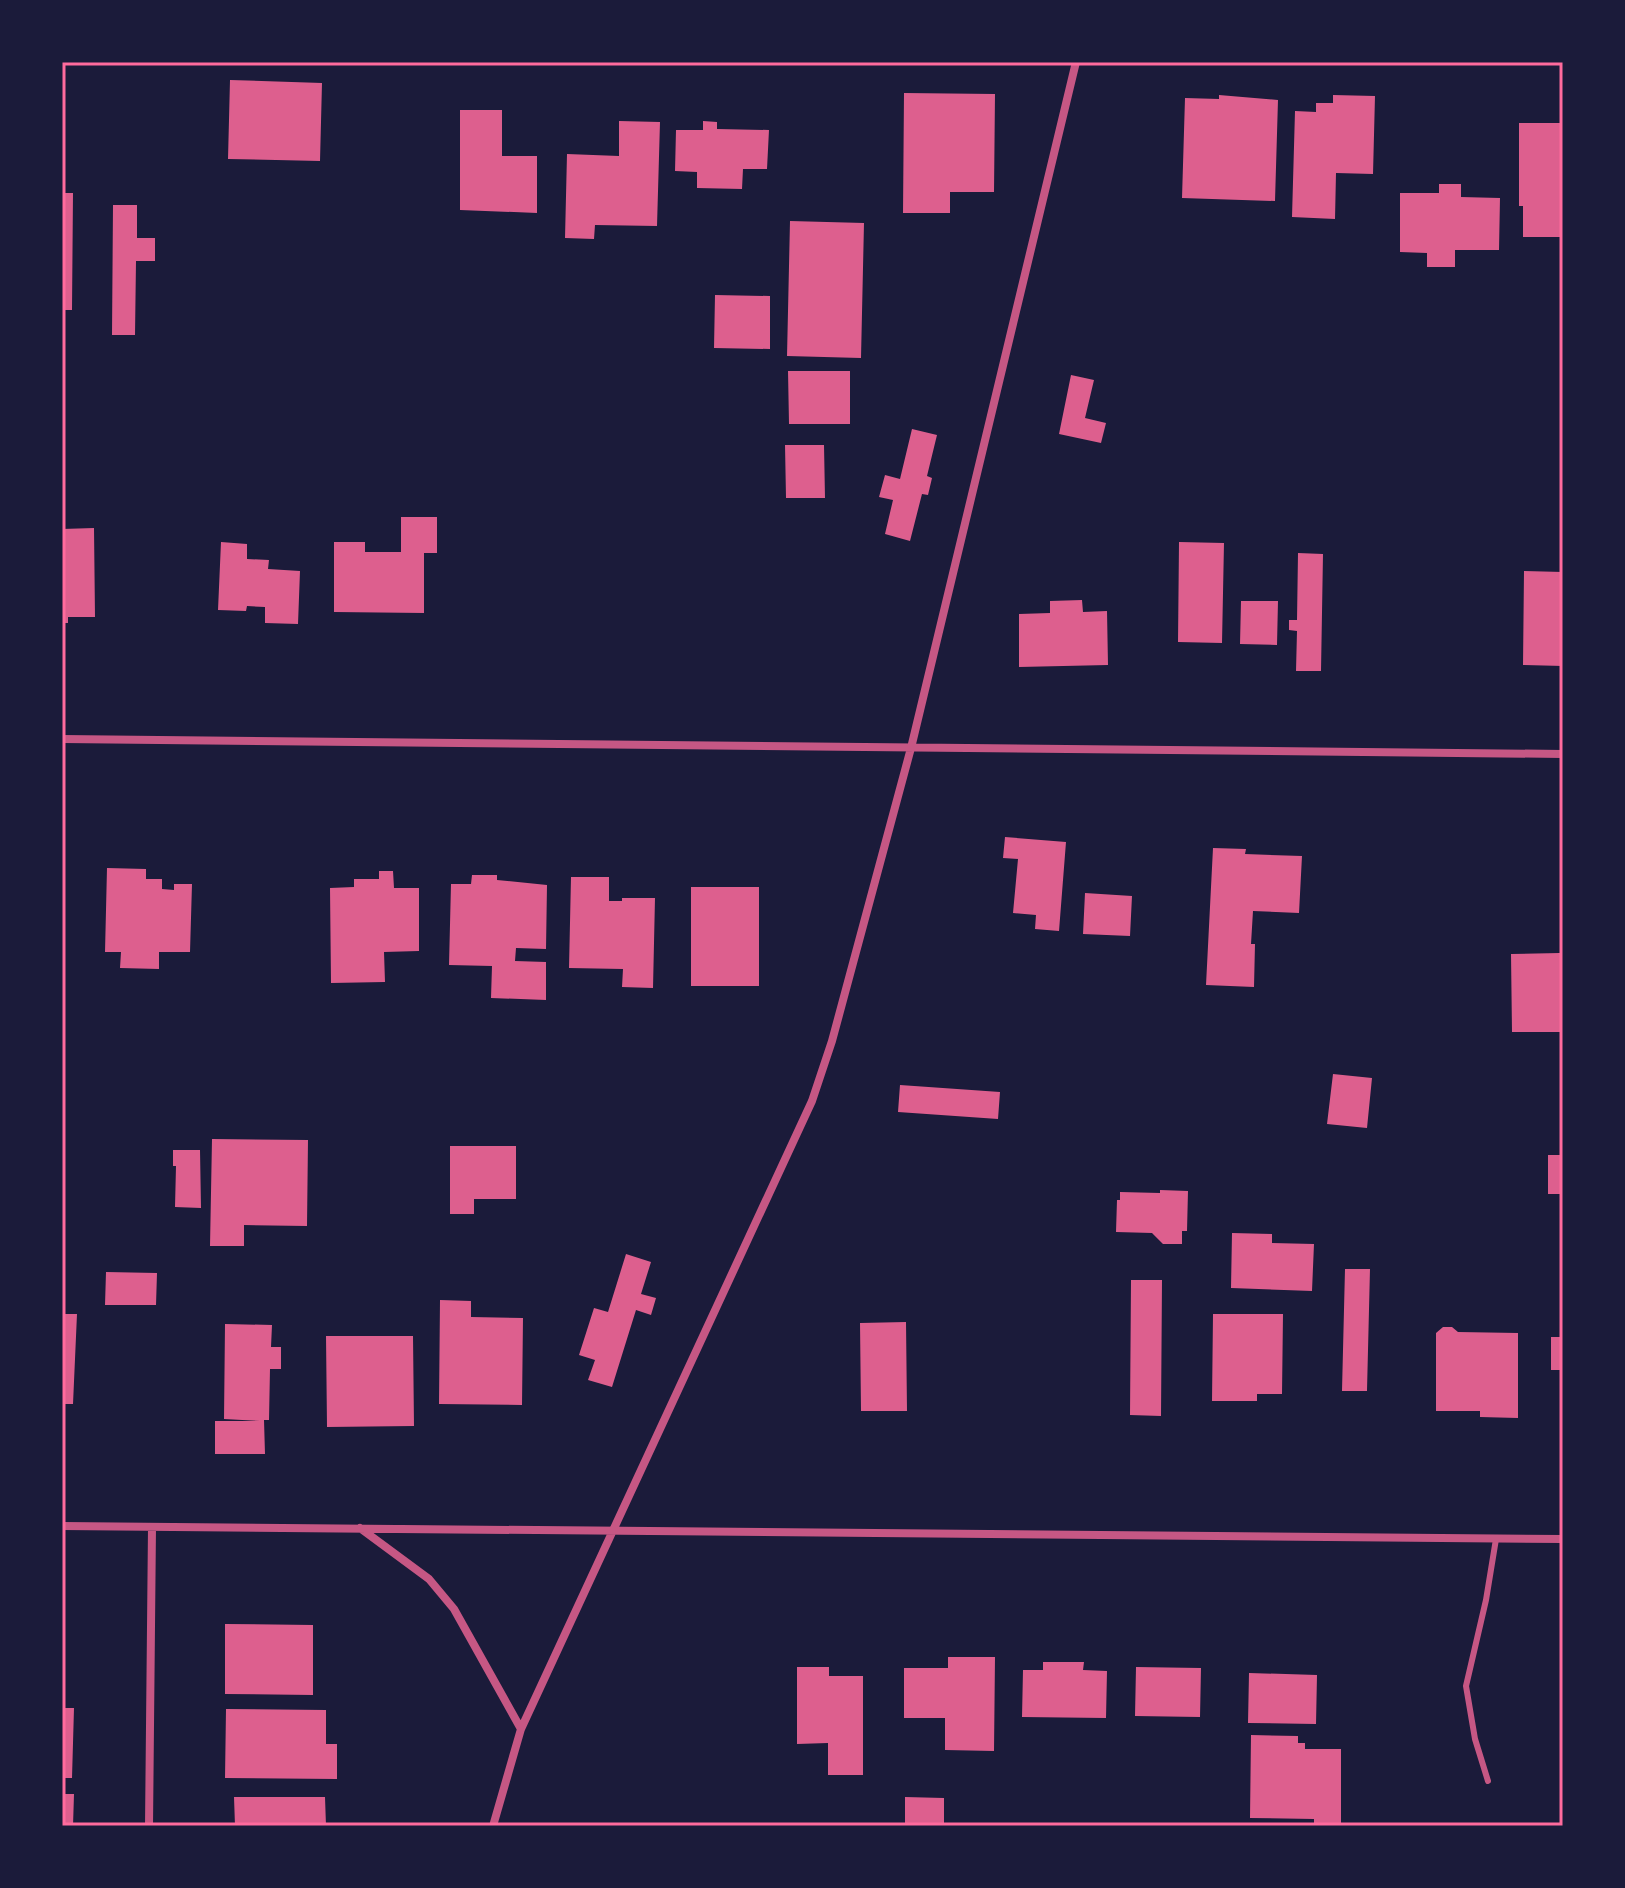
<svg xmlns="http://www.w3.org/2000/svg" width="1625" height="1888" font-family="Figtree,sans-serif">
<rect width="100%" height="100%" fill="#1b1b3a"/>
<path fill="#dd5f8e" d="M 230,80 L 322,83 L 320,161 L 228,159 Z
M 904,93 L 995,94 L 994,192 L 950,192 L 950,213 L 903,213 Z
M 1219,95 L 1278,100 L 1275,201 L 1182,198 L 1185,98 L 1219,99 Z
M 1333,95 L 1375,96 L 1373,174 L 1336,173 L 1335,219 L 1292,217 L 1295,111 L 1316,112 L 1316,103 L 1333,103 Z
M 460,110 L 502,110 L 502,156 L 537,156 L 537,213 L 460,210 Z
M 619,121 L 660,122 L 657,226 L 595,225 L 594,239 L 565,238 L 567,154 L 619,156 Z
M 703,121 L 717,122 L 717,129 L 769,130 L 767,169 L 743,169 L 742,189 L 697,188 L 697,172 L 675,171 L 676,130 L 703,130 Z
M 1519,123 L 1563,123 L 1563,237 L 1523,237 L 1523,206 L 1519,206 Z
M 1439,184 L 1461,184 L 1461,197 L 1500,198 L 1499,250 L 1455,250 L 1455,267 L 1427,267 L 1427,253 L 1400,252 L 1400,193 L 1439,193 Z
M 62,193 L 73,193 L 72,310 L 62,310 Z
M 113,205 L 137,205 L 137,238 L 155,238 L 155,261 L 136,261 L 135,335 L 112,335 Z
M 790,221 L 864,223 L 861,358 L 787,356 Z
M 715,295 L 770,296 L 770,349 L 714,348 Z
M 788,371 L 850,371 L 850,424 L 789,424 Z
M 1071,375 L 1094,380 L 1085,418 L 1106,423 L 1101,443 L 1059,434 Z
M 912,429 L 937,435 L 927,476 L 932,478 L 928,495 L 922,494 L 910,541 L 885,534 L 893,500 L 879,497 L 885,475 L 900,479 Z
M 785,445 L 824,445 L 825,498 L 786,498 Z
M 401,517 L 437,517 L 437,553 L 424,553 L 424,613 L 334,612 L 334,542 L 365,542 L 365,552 L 401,552 Z
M 94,528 L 95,617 L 68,617 L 68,623 L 62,623 L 62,529 Z
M 221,542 L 247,544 L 247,559 L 269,560 L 268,569 L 300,571 L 298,624 L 265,623 L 265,607 L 247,606 L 246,611 L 218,610 Z
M 1179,542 L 1224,543 L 1222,643 L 1178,642 Z
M 1298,553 L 1323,554 L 1321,671 L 1296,671 L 1297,631 L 1289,630 L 1289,620 L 1297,620 Z
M 1524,571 L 1563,572 L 1563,666 L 1523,665 Z
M 1082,600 L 1083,612 L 1107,611 L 1108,665 L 1019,667 L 1019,614 L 1050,613 L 1050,601 Z
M 1241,601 L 1278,601 L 1277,645 L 1240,644 Z
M 1005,837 L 1066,842 L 1059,931 L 1035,929 L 1036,915 L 1013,913 L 1018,859 L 1003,858 Z
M 1213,848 L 1246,849 L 1245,854 L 1302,856 L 1299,913 L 1253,911 L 1251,944 L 1255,944 L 1254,987 L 1206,985 Z
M 107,868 L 146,869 L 146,879 L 162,879 L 162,889 L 174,890 L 174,884 L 192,884 L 190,952 L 159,952 L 159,969 L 120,968 L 121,952 L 105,952 Z
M 379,871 L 393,871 L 394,888 L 419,888 L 419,951 L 384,952 L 385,982 L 331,983 L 330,888 L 354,887 L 354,879 L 379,879 Z
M 472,875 L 497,875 L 497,880 L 547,885 L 546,949 L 516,948 L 515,961 L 546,962 L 546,1000 L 491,998 L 492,966 L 449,965 L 451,884 L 471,884 Z
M 571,877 L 609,877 L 609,901 L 622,901 L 622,898 L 655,898 L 653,988 L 622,987 L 623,969 L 569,968 Z
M 691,887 L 759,887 L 759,986 L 691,986 Z
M 1085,893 L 1132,896 L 1130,936 L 1083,934 Z
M 1560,953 L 1560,1032 L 1512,1032 L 1511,954 Z
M 1333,1074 L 1372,1078 L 1367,1128 L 1327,1124 Z
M 900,1085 L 1000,1092 L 998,1119 L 898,1112 Z
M 212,1139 L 308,1140 L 307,1226 L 244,1225 L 244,1246 L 210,1246 Z
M 450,1146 L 516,1146 L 516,1199 L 474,1199 L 474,1214 L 450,1214 Z
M 173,1150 L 200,1150 L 201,1208 L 175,1207 L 176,1166 L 173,1166 Z
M 1548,1155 L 1563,1155 L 1563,1194 L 1548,1194 Z
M 1160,1190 L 1188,1191 L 1187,1231 L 1182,1231 L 1182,1244 L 1163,1244 L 1152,1233 L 1116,1232 L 1117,1200 L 1120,1200 L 1120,1192 L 1160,1193 Z
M 1232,1233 L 1272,1234 L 1272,1243 L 1314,1244 L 1312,1291 L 1231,1288 Z
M 626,1254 L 651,1262 L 641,1294 L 656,1298 L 651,1315 L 636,1310 L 612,1387 L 588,1380 L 595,1360 L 579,1355 L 594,1308 L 608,1312 Z
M 1345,1269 L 1370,1269 L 1367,1391 L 1342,1391 Z
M 106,1272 L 157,1273 L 156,1305 L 105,1305 Z
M 1131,1280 L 1162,1280 L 1161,1416 L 1130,1415 Z
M 440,1300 L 471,1301 L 471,1317 L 523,1318 L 522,1405 L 439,1404 Z
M 62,1314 L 77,1314 L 73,1404 L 62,1404 Z
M 1213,1314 L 1283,1314 L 1282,1394 L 1257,1394 L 1257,1401 L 1212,1401 Z
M 906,1322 L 907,1411 L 861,1411 L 860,1323 Z
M 225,1324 L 272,1325 L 271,1347 L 281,1347 L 281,1369 L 270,1369 L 269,1420 L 264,1420 L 265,1454 L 215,1454 L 215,1421 L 260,1421 L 224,1419 Z
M 1443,1327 L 1452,1327 L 1458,1332 L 1518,1333 L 1518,1418 L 1480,1417 L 1480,1411 L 1436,1411 L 1436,1333 Z
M 326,1336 L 413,1336 L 414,1426 L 327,1427 Z
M 1551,1337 L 1563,1337 L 1563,1370 L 1551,1370 Z
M 225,1624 L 313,1625 L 313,1695 L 225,1694 Z
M 948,1657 L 995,1657 L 994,1751 L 945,1750 L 945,1718 L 904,1718 L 904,1668 L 948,1668 Z
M 1043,1662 L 1084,1662 L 1083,1670 L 1107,1671 L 1106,1718 L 1022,1717 L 1023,1670 L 1043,1670 Z
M 797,1667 L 829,1667 L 829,1676 L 863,1676 L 863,1775 L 828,1775 L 828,1743 L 797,1744 Z
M 1136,1667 L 1201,1668 L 1200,1717 L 1135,1716 Z
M 1249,1673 L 1317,1675 L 1316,1724 L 1248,1723 Z
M 62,1708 L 74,1708 L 72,1778 L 62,1778 Z
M 226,1709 L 326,1710 L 326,1744 L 337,1744 L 337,1779 L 225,1778 Z
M 1251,1735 L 1298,1736 L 1298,1743 L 1305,1743 L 1305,1749 L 1341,1749 L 1341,1826 L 1314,1826 L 1314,1819 L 1250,1818 Z
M 62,1794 L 74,1794 L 73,1826 L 62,1826 Z
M 234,1797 L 325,1797 L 326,1826 L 235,1826 Z
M 905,1797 L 944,1798 L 944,1826 L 905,1826 Z"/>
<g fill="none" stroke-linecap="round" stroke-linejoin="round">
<path stroke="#c65784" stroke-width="6" d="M 1488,1781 L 1475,1739 L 1466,1686 L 1486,1600 L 1496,1539"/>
<path stroke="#c65784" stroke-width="8" d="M 62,739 L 1563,754
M 62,1526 L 1563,1539
M 360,1528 L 429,1579 L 454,1609 L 521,1729
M 149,1826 L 152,1527
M 493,1826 L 521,1729 L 812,1101 L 832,1041 L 911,748 L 1076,62"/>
</g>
<rect width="1625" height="1888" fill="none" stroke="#1b1b3a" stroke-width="128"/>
<rect x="64" y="64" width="1497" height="1760" fill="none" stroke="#ff6b9d" stroke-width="3"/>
</svg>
